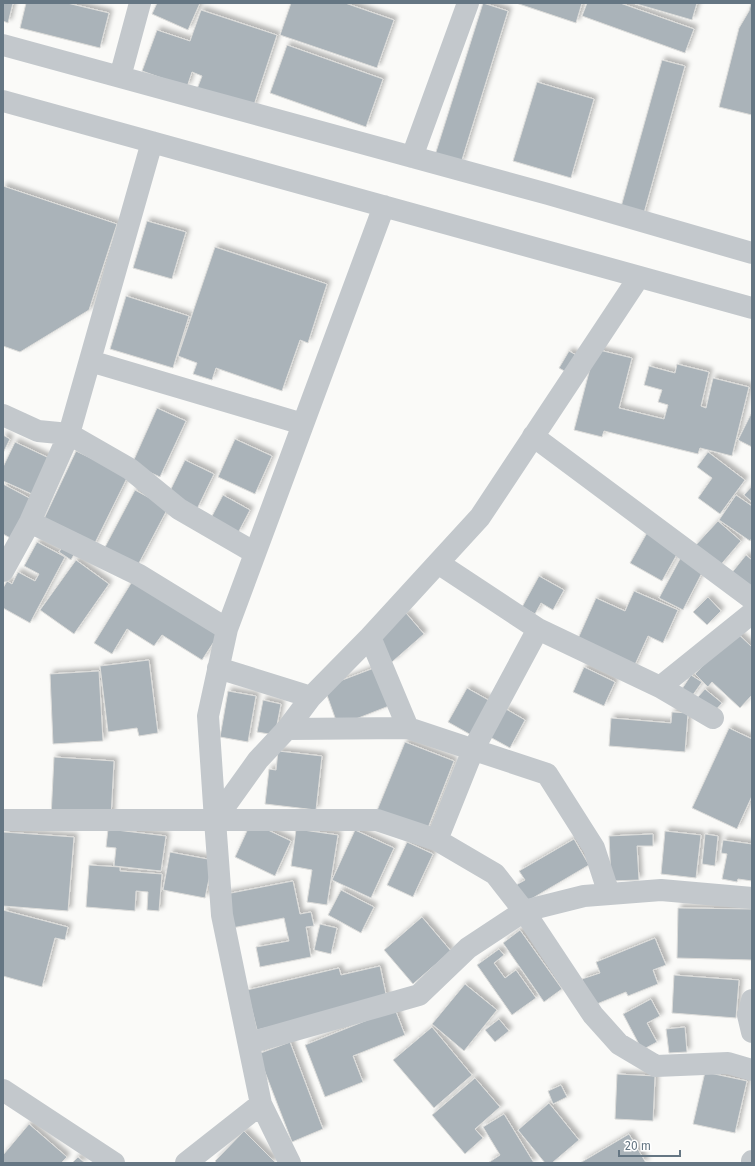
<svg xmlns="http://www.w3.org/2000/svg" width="755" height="1166" font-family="'Fira Sans',sans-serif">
<defs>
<filter id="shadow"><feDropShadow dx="3.5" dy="-3.5" stdDeviation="2" flood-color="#0004"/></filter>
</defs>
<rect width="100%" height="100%" fill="#fafaf8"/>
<path fill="#aab3b9" stroke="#dcdcda" filter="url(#shadow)" d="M 3,3 L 13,3 L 8,23 L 3,21 Z
M 26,3 L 67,3 L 109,13 L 100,48 L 20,28 Z
M 157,3 L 200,3 L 188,30 L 152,14 Z
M 291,3 L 345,3 L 394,20 L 377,68 L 280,35 Z
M 483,3 L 508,11 L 461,163 L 435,155 Z
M 516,3 L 582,3 L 576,23 Z
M 587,3 L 620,3 L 694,29 L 685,53 L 582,16 Z
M 633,3 L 697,3 L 692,20 Z
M 751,3 L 752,3 L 752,115 L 719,107 L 739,28 L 749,11 Z
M 201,10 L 277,35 L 253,108 L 197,89 L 202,76 L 192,72 L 187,87 L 142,71 L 157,30 L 190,41 Z
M 287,45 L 383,79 L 366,127 L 270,93 Z
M 662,60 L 685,66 L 642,220 L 619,214 Z
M 537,82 L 594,99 L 571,178 L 513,161 Z
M 3,186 L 117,224 L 89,310 L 20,352 L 3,346 Z
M 147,221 L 186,232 L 172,279 L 133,268 Z
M 215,247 L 327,284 L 308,343 L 300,340 L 282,391 L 216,368 L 212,380 L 193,374 L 197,363 L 178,356 Z
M 126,296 L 189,316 L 173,368 L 110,349 Z
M 595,349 L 632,358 L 619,408 L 664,419 L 668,405 L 658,402 L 662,390 L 644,385 L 649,366 L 675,373 L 677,364 L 709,372 L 701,406 L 706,408 L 713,378 L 749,387 L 732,456 L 700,448 L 698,454 L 604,431 L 602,437 L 574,430 Z
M 569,351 L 578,356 L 568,373 L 559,368 Z
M 157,408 L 186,421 L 160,477 L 132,464 Z
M 752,412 L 752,447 L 738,440 Z
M 3,435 L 10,439 L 3,453 Z
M 235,439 L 272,456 L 255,494 L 218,477 Z
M 15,442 L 49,458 L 32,494 L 3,481 L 3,467 Z
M 76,451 L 128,476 L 93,547 L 42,523 Z
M 708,452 L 745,480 L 720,514 L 698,498 L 712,478 L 697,467 Z
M 185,460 L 214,474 L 197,509 L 168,495 Z
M 3,484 L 33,500 L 12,539 L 3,534 Z
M 752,486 L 752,502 L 744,495 Z
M 135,490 L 168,508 L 138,565 L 105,547 Z
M 223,495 L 250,510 L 238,533 L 211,518 Z
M 736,495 L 752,506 L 752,538 L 750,541 L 719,520 Z
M 718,521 L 741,541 L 718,568 L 694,547 Z
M 648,531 L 680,549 L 662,581 L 630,563 Z
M 37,542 L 65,557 L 30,623 L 3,608 L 3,588 L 7,581 L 12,584 L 18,572 L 35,581 L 39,574 L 24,566 Z
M 64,544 L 76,551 L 71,560 L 59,552 Z
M 746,555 L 752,560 L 752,593 L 730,575 Z
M 681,557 L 704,569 L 683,610 L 659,598 Z
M 76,560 L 109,584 L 74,634 L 40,610 Z
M 539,576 L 564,590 L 553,610 L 541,603 L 535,614 L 522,607 Z
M 133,580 L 219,634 L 202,660 L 162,635 L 154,646 L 127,629 L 112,654 L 94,643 Z
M 634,591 L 678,610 L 663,643 L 648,636 L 633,669 L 576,643 L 596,598 L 625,611 Z
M 708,597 L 721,611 L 707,625 L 693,612 Z
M 406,613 L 424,634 L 392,662 L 374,641 Z
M 735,631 L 752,647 L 752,695 L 740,708 L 712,682 L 708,687 L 695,674 Z
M 149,660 L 158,733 L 139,736 L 137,728 L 108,732 L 100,666 Z
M 584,667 L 615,682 L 604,706 L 573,692 Z
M 374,668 L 389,706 L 338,726 L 324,687 Z
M 99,671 L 103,741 L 53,744 L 50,674 Z
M 691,675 L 702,682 L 690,699 L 680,692 Z
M 467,688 L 492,702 L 473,736 L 448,722 Z
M 705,689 L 722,703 L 714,712 L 697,698 Z
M 228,691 L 256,696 L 248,742 L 220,737 Z
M 263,700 L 281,704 L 275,735 L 257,732 Z
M 506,709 L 525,720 L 510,748 L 490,737 Z
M 672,712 L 688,713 L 685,752 L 609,746 L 611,718 L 671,723 Z
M 729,728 L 752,739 L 752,796 L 737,829 L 692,808 Z
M 405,742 L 454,761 L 426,833 L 376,813 Z
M 278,751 L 322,756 L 316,810 L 265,804 L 269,769 L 276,770 Z
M 54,757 L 114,761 L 111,817 L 51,817 Z
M 251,822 L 291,841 L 275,876 L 235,857 Z
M 108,829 L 166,836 L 161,871 L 114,866 L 116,848 L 106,847 Z
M 296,829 L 338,835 L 327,905 L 307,902 L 312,870 L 291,866 Z
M 355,830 L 394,848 L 371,898 L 332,880 Z
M 665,831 L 701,835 L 696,878 L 661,874 Z
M 3,832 L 74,837 L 68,911 L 3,906 Z
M 653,834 L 653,846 L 637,846 L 639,880 L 611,881 L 609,836 Z
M 705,834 L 718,836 L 715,866 L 702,864 Z
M 574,839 L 589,865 L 526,902 L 516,885 L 525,880 L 519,871 Z
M 723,840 L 752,844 L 752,881 L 738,879 L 737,882 L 722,879 L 727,854 L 721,853 Z
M 407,842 L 433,854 L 413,897 L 387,885 Z
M 170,852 L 213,860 L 205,898 L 163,890 Z
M 89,865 L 120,867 L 120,871 L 162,874 L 159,911 L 147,910 L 148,892 L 136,891 L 135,911 L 86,907 Z
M 293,881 L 300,914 L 311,912 L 314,926 L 306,927 L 311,957 L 260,967 L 256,947 L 289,941 L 284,918 L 232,928 L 226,894 Z
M 341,890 L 374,907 L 361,933 L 328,915 Z
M 678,908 L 752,909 L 752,960 L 677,958 Z
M 3,910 L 68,927 L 65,940 L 55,938 L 42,987 L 3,976 Z
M 422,917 L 451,951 L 413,984 L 384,950 Z
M 320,924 L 337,928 L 331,954 L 314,950 Z
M 520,930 L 562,989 L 544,1002 L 503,943 Z
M 655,938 L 666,965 L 653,970 L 658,984 L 628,996 L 626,992 L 592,1006 L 582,979 L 600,973 L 596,962 Z
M 499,949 L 504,955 L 494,963 L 505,978 L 516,970 L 536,998 L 512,1015 L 477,965 Z
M 380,966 L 387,999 L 257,1030 L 247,990 L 339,968 L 341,975 Z
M 674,975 L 739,980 L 736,1018 L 672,1013 Z
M 465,984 L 497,1010 L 464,1051 L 432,1024 Z
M 651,999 L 660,1016 L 647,1023 L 657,1042 L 642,1050 L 623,1014 Z
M 395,1009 L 405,1035 L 353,1056 L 363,1082 L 325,1097 L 305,1045 Z
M 499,1019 L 509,1031 L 495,1042 L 485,1030 Z
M 432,1027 L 472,1075 L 434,1108 L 393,1060 Z
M 685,1027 L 687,1052 L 669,1053 L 666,1029 Z
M 290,1042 L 323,1129 L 292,1142 L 258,1054 Z
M 705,1072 L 747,1081 L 735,1133 L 693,1124 Z
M 617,1074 L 655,1076 L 653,1121 L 615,1119 Z
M 475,1078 L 500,1107 L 475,1129 L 483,1138 L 465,1154 L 432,1115 Z
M 561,1085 L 567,1097 L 553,1104 L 548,1091 Z
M 549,1103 L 579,1140 L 552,1163 L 545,1163 L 518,1130 Z
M 504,1114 L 534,1163 L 488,1163 L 500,1155 L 483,1127 Z
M 29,1124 L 67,1157 L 61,1163 L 3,1163 L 3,1155 Z
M 244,1131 L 276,1163 L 217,1163 L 215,1161 Z
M 629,1134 L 646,1163 L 580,1163 Z
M 78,1157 L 85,1163 L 72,1163 Z"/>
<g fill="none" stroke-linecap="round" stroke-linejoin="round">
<path stroke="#c3c8cc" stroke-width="22" d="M 3,45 L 548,194 L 752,253
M 120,77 L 140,3
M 3,101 L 752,308
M 412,157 L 468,3
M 90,361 L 303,424
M 3,415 L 38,431 L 69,434 L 152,142
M 533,436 L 752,599
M 30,522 L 139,575 L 227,629
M 438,563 L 538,629 L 660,687 L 752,613
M 3,571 L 30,522 L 69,434 L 130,469 L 179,509 L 255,553
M 370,637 L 408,728
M 218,668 L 311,697
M 660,687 L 713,718
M 287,729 L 408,728 L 547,774 L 594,848 L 609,894
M 3,820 L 215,820 L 208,716 L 227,629 L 384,206
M 215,820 L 377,820 L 437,840 L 495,874 L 524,911 L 468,948 L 419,995 L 249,1043
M 437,840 L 473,750 L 538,629
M 752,898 L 661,890 L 584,896 L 524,911 L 593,1015 L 619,1044 L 656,1066 L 728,1063 L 752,1070
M 752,1000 L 748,1015 L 752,1032
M 3,1090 L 114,1163
M 186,1163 L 261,1104
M 290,1163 L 261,1104 L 222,915 L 215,820 L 258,760 L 287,729 L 311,697 L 370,637 L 480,517 L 639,277
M 752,1163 L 752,1161"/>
</g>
<rect width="755" height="1166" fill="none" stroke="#657683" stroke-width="8"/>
<path d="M619 1150v6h61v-6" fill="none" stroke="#657683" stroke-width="2"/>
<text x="625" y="1150" font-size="12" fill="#657683" stroke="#ffffff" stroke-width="3" paint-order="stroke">20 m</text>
</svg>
